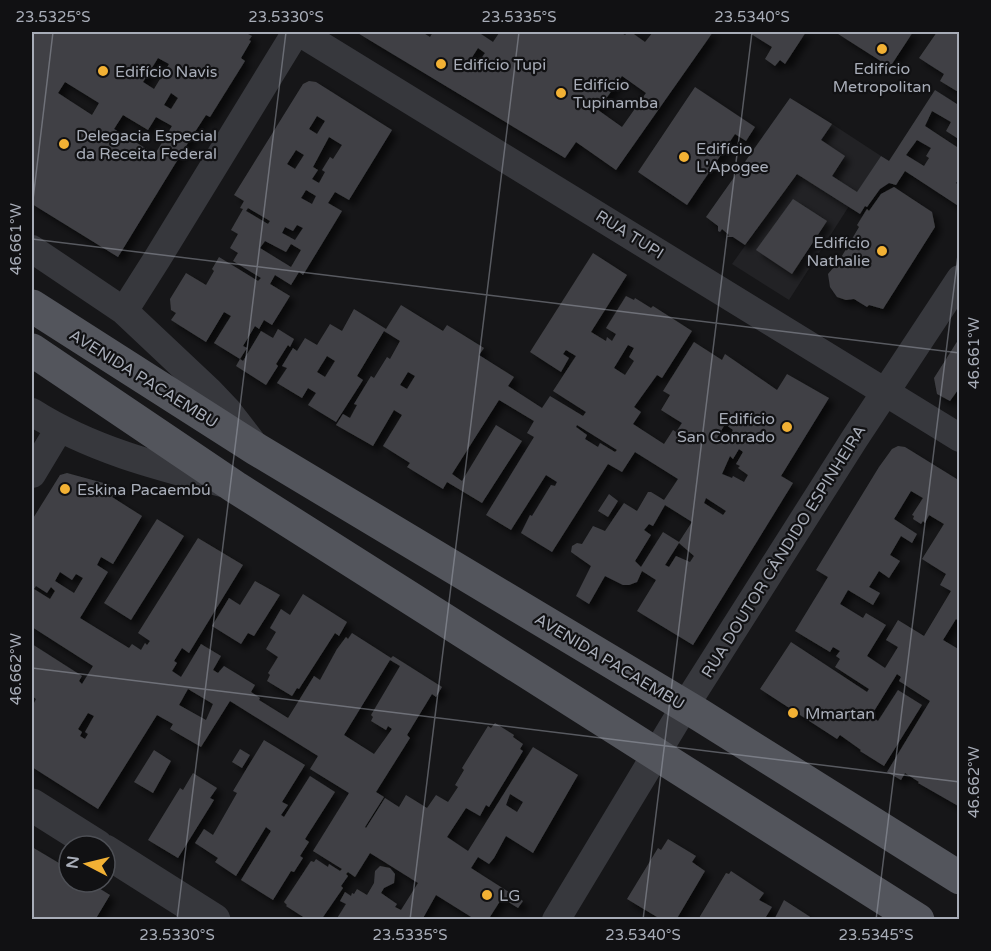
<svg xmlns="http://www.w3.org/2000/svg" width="991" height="951" font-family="'Varela Round',sans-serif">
<defs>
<filter id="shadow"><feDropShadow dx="5.5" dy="5.5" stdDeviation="3" flood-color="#0009"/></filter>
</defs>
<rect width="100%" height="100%" fill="#161618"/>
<path fill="#222225" d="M 832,124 L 881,156 L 789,300 L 732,264 Z"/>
<path fill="#404145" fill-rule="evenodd" filter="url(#shadow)" d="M 32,32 L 244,32 L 252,36 L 249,40 L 251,41 L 241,58 L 245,61 L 210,117 L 206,115 L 191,138 L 118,257 L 32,204 ZM 158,58 L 169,64 L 154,89 L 143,82 ZM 65,82 L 99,103 L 92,115 L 58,93 ZM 171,93 L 178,98 L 171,109 L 164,105 ZM 123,115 L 148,130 L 156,117 L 172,126 L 155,154 L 114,129 Z
M 356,32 L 422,32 L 430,37 L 433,32 L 478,32 L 493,42 L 499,33 L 497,32 L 620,32 L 625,35 L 628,32 L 631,32 L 645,42 L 653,32 L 713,32 L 616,170 L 576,142 L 565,158 ZM 478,48 L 485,53 L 476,66 L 469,62 ZM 622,76 L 646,93 L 622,127 L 598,110 Z
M 748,32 L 806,32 L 785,64 L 780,60 L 775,66 L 765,59 L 772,47 Z
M 835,32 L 913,32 L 890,67 Z
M 937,32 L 960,32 L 960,93 L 940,81 L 944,74 L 919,58 Z
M 309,81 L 316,82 L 392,130 L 349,200 L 335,192 L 328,203 L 342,211 L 303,275 L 299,272 L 291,285 L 275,275 L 270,284 L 290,296 L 272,325 L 264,320 L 259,329 L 255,326 L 243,346 L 247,348 L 240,359 L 243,361 L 261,331 L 273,338 L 278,329 L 294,339 L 290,347 L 288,345 L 276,364 L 278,366 L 266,385 L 236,366 L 240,359 L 214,343 L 231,316 L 224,312 L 206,342 L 171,320 L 176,313 L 171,310 L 170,299 L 186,273 L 206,285 L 214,271 L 212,269 L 219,257 L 258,281 L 261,278 L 233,261 L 238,253 L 230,248 L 238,234 L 231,230 L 243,209 L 240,208 L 244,201 L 234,195 L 303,84 ZM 317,116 L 325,121 L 317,134 L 309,129 ZM 329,137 L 342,145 L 333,159 L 330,157 L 322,170 L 325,172 L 319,183 L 312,179 L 318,170 L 313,167 ZM 296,150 L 304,155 L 295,169 L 287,164 ZM 306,190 L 316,196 L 312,204 L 301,198 ZM 248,208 L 270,221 L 268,224 L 246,211 ZM 297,225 L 303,228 L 295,240 L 282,233 L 285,227 L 293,231 ZM 265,241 L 286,252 L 291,244 L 301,250 L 291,267 L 260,248 Z
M 695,87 L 755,127 L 746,141 L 735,134 L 687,205 L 638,172 Z
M 935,90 L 960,106 L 960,134 L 957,138 L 946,131 L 951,122 L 932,111 L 925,126 L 960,149 L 960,178 L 956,183 L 960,186 L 960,207 L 905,171 L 896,185 L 889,183 L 880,189 L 867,207 L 865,206 L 860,214 L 797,174 L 745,245 L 733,237 L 727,237 L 729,235 L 722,229 L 720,232 L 718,231 L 718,226 L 706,217 L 790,98 L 832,124 L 821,140 L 845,156 L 832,176 L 857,192 L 881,156 L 889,161 ZM 917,140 L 931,148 L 926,156 L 929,158 L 924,166 L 906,155 Z
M 894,187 L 932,212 L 935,227 L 883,309 L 869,305 L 867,307 L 854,299 L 846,300 L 837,297 L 830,287 L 828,274 L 839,261 L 859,227 L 857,225 L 867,209 L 869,211 L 881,194 Z
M 793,199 L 827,221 L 792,274 L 756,250 Z
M 593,253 L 627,275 L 591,332 L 606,341 L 607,337 L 612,341 L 616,334 L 606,328 L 626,296 L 634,300 L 635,298 L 651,308 L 653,306 L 692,331 L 662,378 L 657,375 L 634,407 L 641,412 L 633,424 L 664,444 L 673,430 L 676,432 L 682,423 L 661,410 L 670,395 L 663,391 L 694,342 L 722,360 L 725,354 L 777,390 L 787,374 L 829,398 L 781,476 L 793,483 L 693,645 L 637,611 L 656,580 L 642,571 L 637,582 L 629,585 L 623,585 L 605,576 L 589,604 L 576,596 L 591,566 L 571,552 L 572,546 L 577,543 L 582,544 L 593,526 L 605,531 L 624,503 L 637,511 L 648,492 L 651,492 L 664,500 L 678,479 L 635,452 L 622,472 L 608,464 L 552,552 L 521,533 L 530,515 L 532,516 L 551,485 L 555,486 L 557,482 L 546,475 L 511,530 L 486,515 L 534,437 L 527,433 L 534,421 L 499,400 L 452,474 L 462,481 L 496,425 L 522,441 L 482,503 L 447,482 L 443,489 L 407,467 L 410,463 L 383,446 L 402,415 L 394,410 L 373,446 L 336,425 L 343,414 L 350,418 L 357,405 L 354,404 L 371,376 L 374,378 L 387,357 L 390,359 L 400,341 L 384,331 L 357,376 L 363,380 L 336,422 L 308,405 L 316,393 L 308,388 L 302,398 L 277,383 L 287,368 L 282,366 L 293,348 L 297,351 L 305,338 L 317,345 L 330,324 L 342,331 L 354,309 L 386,329 L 401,305 L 443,331 L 447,325 L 484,348 L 479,355 L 514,377 L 508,386 L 542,408 L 550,396 L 583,416 L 586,412 L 553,391 L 576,356 L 566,350 L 563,354 L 569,358 L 561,372 L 530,352 ZM 628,345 L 634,348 L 629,357 L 634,361 L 625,375 L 614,368 ZM 327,356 L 335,361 L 325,377 L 317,372 ZM 408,372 L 415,376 L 407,389 L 400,385 ZM 725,424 L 733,430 L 725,443 L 717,438 ZM 577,425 L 617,450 L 615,452 L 600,443 L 598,447 L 585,439 L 587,435 L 576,427 ZM 739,449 L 743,452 L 736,464 L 740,466 L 738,468 L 748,475 L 744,482 L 733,476 L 732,478 L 722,474 L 730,456 L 733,459 ZM 706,498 L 726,511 L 723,515 L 704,503 ZM 665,505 L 692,522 L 679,542 L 663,532 L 641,567 L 635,561 L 651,535 L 644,530 L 649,524 L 653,526 ZM 679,543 L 694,556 L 690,562 L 676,556 L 669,567 L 665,565 Z
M 960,337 L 960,387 L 950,401 L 937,394 L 934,378 Z
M 898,446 L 905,447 L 960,481 L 960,622 L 956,619 L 943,640 L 960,650 L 960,672 L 957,675 L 960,677 L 960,807 L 918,783 L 919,782 L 905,773 L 901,780 L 887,772 L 930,701 L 899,681 L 901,677 L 897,674 L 871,716 L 878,721 L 898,690 L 922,705 L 884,766 L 860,751 L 861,750 L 840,735 L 837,739 L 760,689 L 791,642 L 867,692 L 869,689 L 835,667 L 840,659 L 836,656 L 840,651 L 833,647 L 830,652 L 795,631 L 828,577 L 816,570 L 879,467 L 892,449 ZM 911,491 L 923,498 L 912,515 L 914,516 L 913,519 L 921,524 L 923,521 L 925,523 L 929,515 L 944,524 L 922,559 L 946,574 L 940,585 L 951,591 L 924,636 L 898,620 L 886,640 L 898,647 L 885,668 L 867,656 L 886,625 L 866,613 L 863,618 L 840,604 L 848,590 L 873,605 L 880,593 L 869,587 L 879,571 L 889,578 L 900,561 L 890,555 L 901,536 L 912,543 L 917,534 L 894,519 Z
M 67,473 L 118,487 L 112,497 L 142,516 L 113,564 L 101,557 L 97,565 L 108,572 L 80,618 L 129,648 L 132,644 L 141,650 L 145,643 L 147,645 L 150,641 L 138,633 L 198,538 L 243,565 L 189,653 L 182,648 L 174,661 L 177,663 L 172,671 L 181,677 L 201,644 L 221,656 L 213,670 L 218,673 L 224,666 L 255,685 L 251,692 L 260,698 L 259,700 L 288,718 L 314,676 L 320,680 L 337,649 L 346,637 L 348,639 L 352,633 L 391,658 L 393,656 L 442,687 L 436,697 L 432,694 L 407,735 L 410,738 L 376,792 L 384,797 L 365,827 L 366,828 L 385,798 L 399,807 L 406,795 L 427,808 L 436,795 L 448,802 L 458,787 L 455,785 L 464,770 L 462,768 L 488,726 L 491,728 L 495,723 L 514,735 L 513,737 L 523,744 L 520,749 L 523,751 L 489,807 L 486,805 L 480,816 L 466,808 L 447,837 L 468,851 L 533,747 L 578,775 L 533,853 L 506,836 L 494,858 L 489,864 L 478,857 L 471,868 L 523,901 L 518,908 L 502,898 L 488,920 L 476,920 L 436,895 L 422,920 L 404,920 L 400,917 L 398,920 L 336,920 L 346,904 L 340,901 L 345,892 L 351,896 L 352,893 L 354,894 L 357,889 L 367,895 L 374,883 L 375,871 L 380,866 L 390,868 L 395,874 L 394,883 L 384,888 L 381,893 L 397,904 L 395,907 L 401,910 L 418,883 L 370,853 L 355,877 L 348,872 L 346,874 L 348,876 L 341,886 L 343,888 L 321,920 L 308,920 L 286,906 L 287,905 L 284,902 L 311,861 L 314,862 L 316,859 L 328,867 L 329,864 L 340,871 L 342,869 L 313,851 L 349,793 L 310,769 L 318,756 L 230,701 L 201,747 L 170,729 L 173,724 L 157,715 L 98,809 L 32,767 L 32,707 L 36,699 L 32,696 L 32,644 L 82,676 L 79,681 L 82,684 L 93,666 L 32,627 L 32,520 L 60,475 ZM 60,572 L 72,580 L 76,574 L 83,578 L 74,593 L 55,581 ZM 36,586 L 47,593 L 51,587 L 55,591 L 50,599 L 34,589 ZM 390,660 L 400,666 L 371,715 L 373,717 L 371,721 L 386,730 L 388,726 L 392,729 L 374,754 L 344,735 ZM 188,689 L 213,704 L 206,720 L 179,705 ZM 88,713 L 94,716 L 85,732 L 88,734 L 85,739 L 80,736 L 82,732 L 78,729 ZM 510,794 L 523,802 L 517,812 L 506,805 Z
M 609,494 L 618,501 L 608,517 L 598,511 Z
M 157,519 L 184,536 L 131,620 L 104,603 Z
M 255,581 L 280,595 L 254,636 L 248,633 L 241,644 L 212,626 L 229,598 L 240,605 Z
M 303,594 L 347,622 L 339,636 L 335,633 L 299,689 L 297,688 L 292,696 L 267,681 L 270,675 L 268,673 L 278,657 L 266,649 L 276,632 L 270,628 L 281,609 L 290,615 Z
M 264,740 L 305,765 L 282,802 L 288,805 L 281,815 L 284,817 L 310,776 L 335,792 L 305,839 L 309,842 L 300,856 L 303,858 L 294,872 L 291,871 L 273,900 L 241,880 L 271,831 L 266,827 L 236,876 L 215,862 L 218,858 L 195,843 L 204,829 L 213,835 L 237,793 L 233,791 Z
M 240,749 L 250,755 L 242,768 L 232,762 Z
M 154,750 L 171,761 L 153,793 L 134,782 Z
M 193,773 L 217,788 L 210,798 L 214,800 L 178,858 L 148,840 L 180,788 L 183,790 Z
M 668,839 L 696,856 L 692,862 L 705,871 L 676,920 L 662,920 L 627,899 L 658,848 L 661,850 Z
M 32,847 L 69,869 L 69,882 L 89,882 L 110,895 L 95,920 L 32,920 Z
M 731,871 L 764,893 L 759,900 L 772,907 L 764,920 L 701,920 L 699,918 L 726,873 L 729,874 Z
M 784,900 L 815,920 L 774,920 Z"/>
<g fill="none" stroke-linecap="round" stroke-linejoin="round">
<path stroke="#37383d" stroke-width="28" d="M 299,32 L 960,438
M 32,249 L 124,311 L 209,391 L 228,411 L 252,442
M 124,311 L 157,259 L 296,32
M 32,412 C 90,449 156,466 222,483
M 32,474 L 59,429
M 556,920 L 685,706 L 855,438 L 960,279"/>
<path stroke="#37383d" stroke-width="33" d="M 32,805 L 97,846
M 105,851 L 214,920"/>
<path stroke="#53555c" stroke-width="33" d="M 32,306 L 256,449 L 700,715 L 960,878
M 32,350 L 235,487 L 918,920"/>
</g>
<path fill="none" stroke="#a8adb8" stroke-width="1.5" stroke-opacity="0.45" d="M 32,208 L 53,32M 32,239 L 960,353M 32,668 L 960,782M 177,920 L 286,32M 410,920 L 519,32M 643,920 L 752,32M 876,920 L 960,239"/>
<g fill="#f2b134" stroke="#111113" stroke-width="2">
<circle cx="882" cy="49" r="6"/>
<circle cx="441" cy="64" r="6"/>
<circle cx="103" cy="71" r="6"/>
<circle cx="561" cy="93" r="6"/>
<circle cx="64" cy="144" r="6"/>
<circle cx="684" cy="157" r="6"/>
<circle cx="882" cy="251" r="6"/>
<circle cx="787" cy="427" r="6"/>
<circle cx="65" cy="489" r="6"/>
<circle cx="793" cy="713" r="6"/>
<circle cx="487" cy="895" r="6"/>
</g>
<g text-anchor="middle" stroke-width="4.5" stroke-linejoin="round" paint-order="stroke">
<g font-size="16" fill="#a8adb8" stroke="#111113" text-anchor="start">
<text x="453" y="70">Edifício Tupi</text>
<text x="882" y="74" text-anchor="middle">Edifício<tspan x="882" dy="18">Metropolitan</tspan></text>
<text x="115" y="77">Edifício Navis</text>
<text x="573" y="90">Edifício<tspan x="573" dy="18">Tupinamba</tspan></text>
<text x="76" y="141">Delegacia Especial<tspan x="76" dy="18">da Receita Federal</tspan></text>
<text x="696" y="154">Edifício<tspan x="696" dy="18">L'Apogee</tspan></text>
<text x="870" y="248" text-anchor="end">Edifício<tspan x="870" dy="18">Nathalie</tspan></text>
<text x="775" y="424" text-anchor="end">Edifício<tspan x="775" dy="18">San Conrado</tspan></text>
<text x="77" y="495">Eskina Pacaembú</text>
<text x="805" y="719">Mmartan</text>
<text x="499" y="901">LG</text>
</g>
<g font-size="16" fill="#a8adb8" stroke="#111113">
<text transform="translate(630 234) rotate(32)" y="6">RUA TUPI</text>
<text transform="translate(144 378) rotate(32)" y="6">AVENIDA PACAEMBU</text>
<text transform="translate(783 551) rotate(-58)" y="6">RUA DOUTOR CÂNDIDO ESPINHEIRA</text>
<text transform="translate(610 661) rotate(31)" y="6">AVENIDA PACAEMBU</text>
</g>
</g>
<rect width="991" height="951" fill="none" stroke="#111113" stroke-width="66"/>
<g transform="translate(87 864) rotate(277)"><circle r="28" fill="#111113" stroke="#4d4f55" stroke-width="1.5"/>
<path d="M0-4.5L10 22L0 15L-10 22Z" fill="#f2b134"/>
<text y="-9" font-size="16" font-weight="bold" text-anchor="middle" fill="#a8adb8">N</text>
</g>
<rect x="33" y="33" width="925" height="885" fill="none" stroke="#a8adb8" stroke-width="2"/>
<g font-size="15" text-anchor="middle" fill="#a8adb8">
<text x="53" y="22">23.5325°S</text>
<text x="286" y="22">23.5330°S</text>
<text x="519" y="22">23.5335°S</text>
<text x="752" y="22">23.5340°S</text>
<text transform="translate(16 239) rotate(-90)" y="5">46.661°W</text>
<text transform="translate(974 353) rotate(-90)" y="5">46.661°W</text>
<text transform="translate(16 669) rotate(-90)" y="5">46.662°W</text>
<text transform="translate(974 782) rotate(-90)" y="5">46.662°W</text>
<text x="177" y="940">23.5330°S</text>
<text x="410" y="940">23.5335°S</text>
<text x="643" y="940">23.5340°S</text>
<text x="876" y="940">23.5345°S</text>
</g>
</svg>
